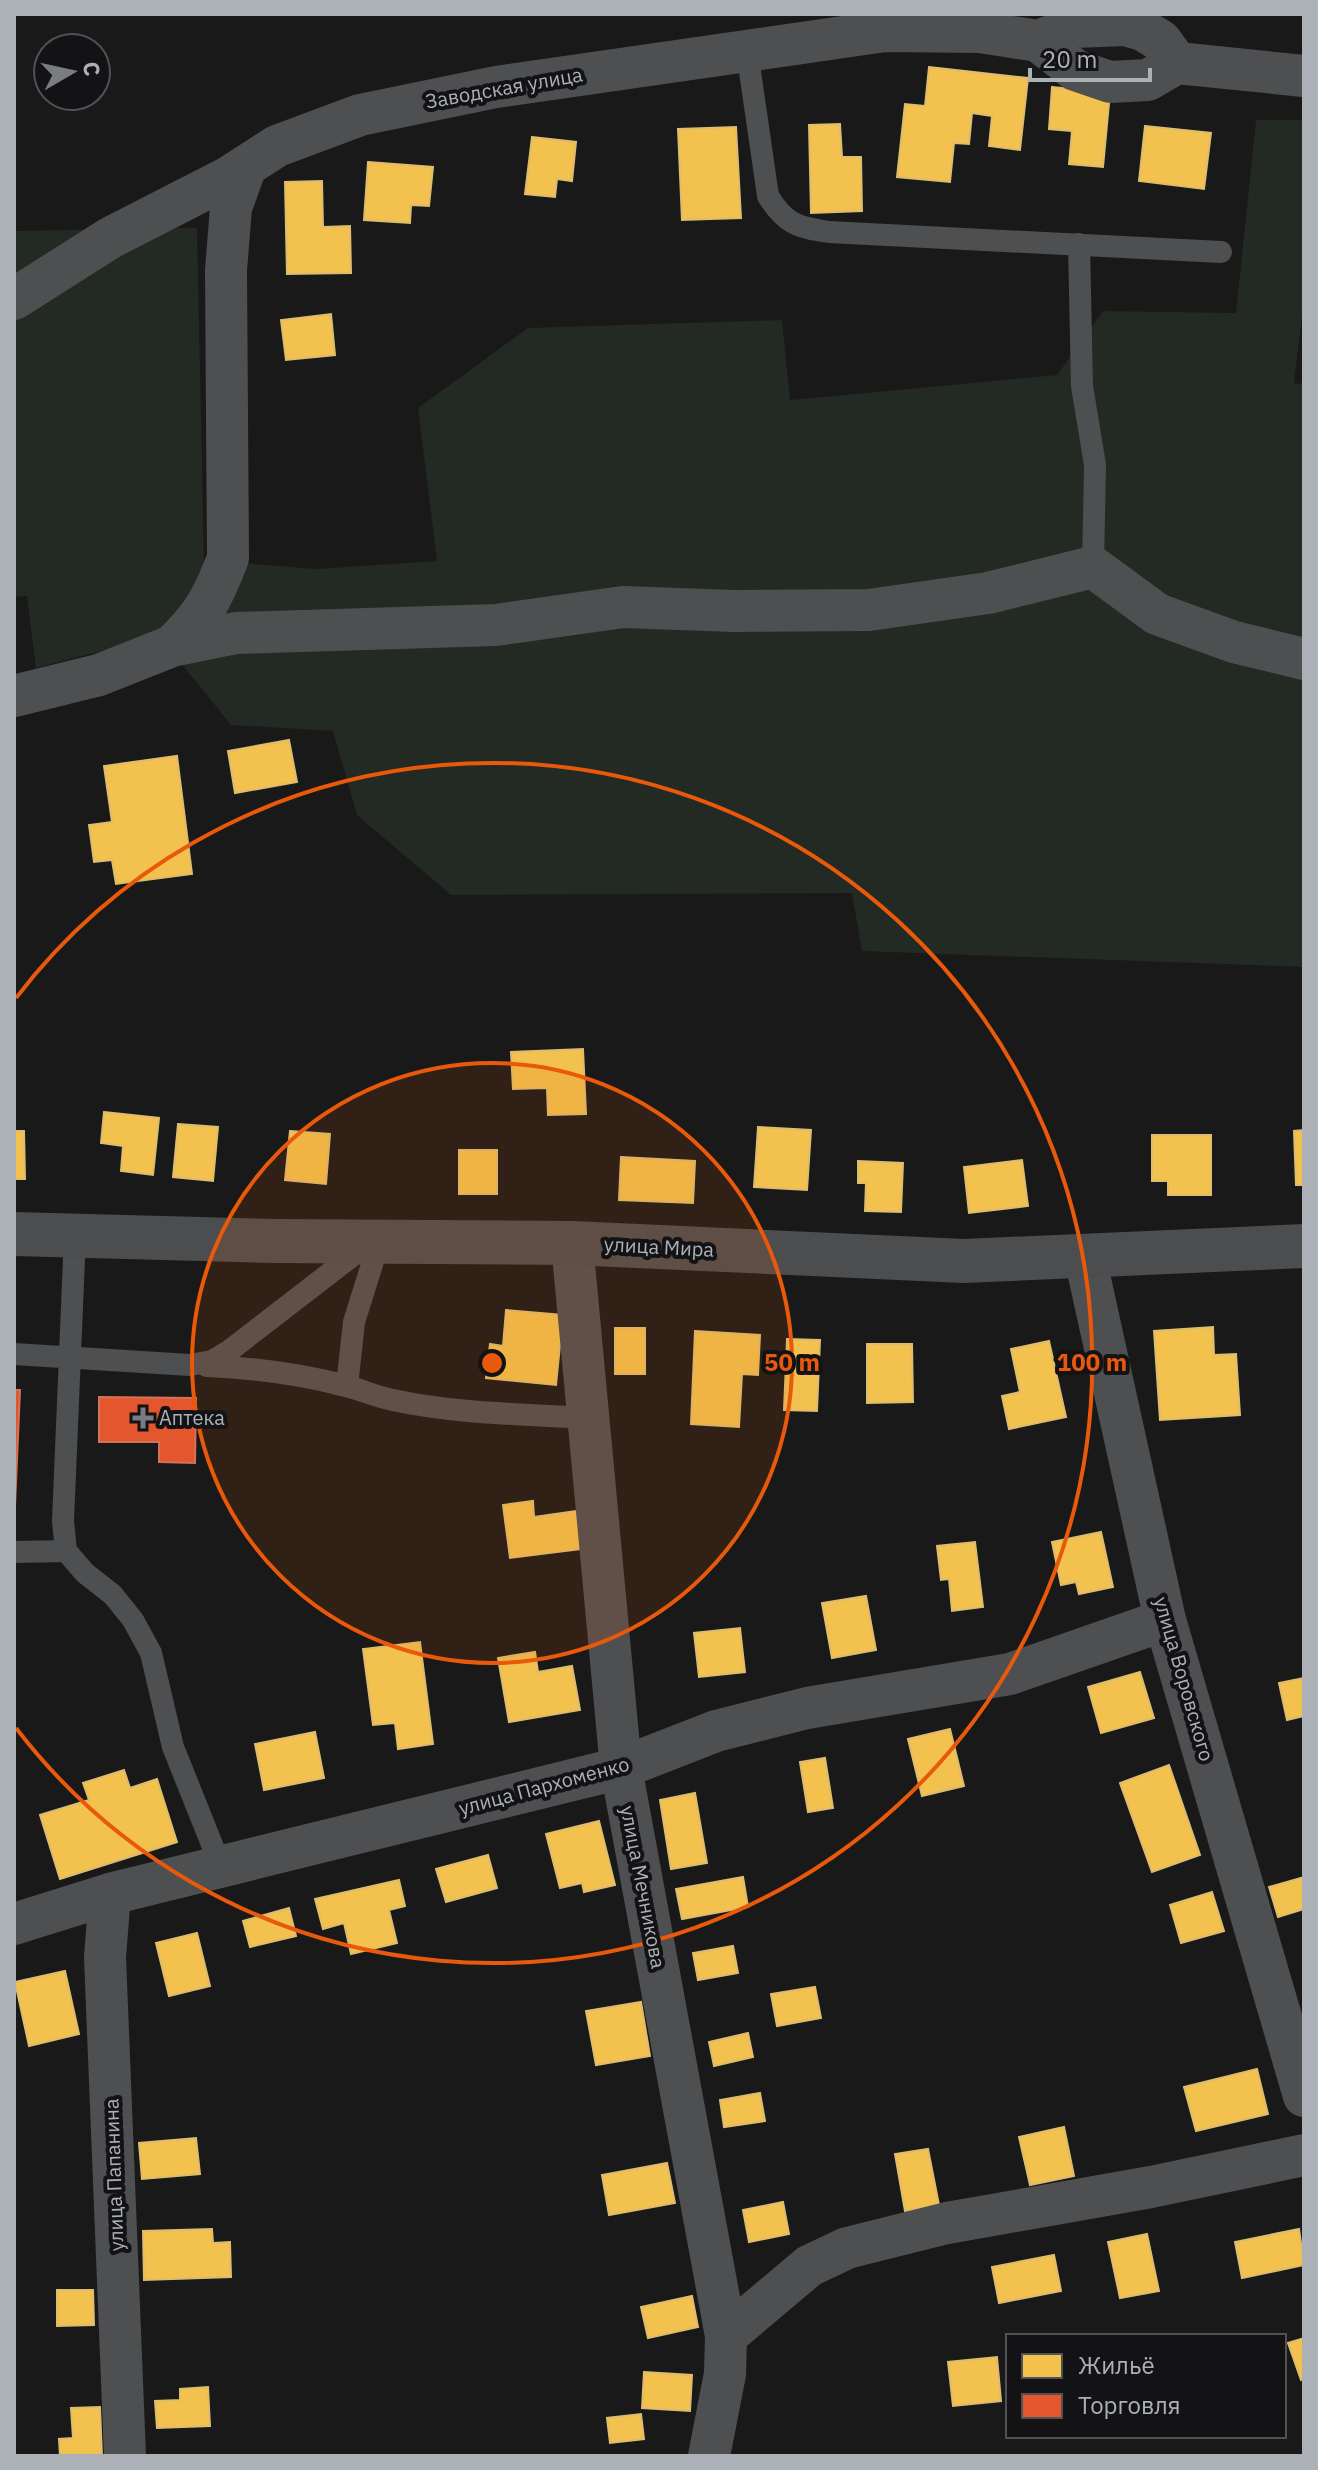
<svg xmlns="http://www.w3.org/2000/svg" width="1318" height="2470" font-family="'IBM Plex Sans',sans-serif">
<rect width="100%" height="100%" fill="#191919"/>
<path fill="#232923" d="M 1256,120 L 1304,120 L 1304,300 L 1294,383 L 1304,384 L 1304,967 L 862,951 L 852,893 L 451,895 L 357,815 L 333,731 L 231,725 L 159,636 L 36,668 L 27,596 L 14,597 L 14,231 L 197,228 L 204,560 L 316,569 L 437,561 L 418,408 L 528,328 L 782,320 L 790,400 L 1057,375 L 1103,311 L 1236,313 Z"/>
<path fill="#f2c14e" stroke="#ddbc6e" stroke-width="2" d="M 929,67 L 1028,78 L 1020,150 L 989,146 L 992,116 L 972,113 L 969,144 L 954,143 L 950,182 L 897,177 L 905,104 L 925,106 Z
M 1052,87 L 1110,93 L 1103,167 L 1069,164 L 1072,131 L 1049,129 Z
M 840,124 L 842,157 L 861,157 L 862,211 L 811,213 L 809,125 Z
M 1145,126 L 1211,133 L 1204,189 L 1139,181 Z
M 736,127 L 741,218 L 682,220 L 678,129 Z
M 532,137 L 576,142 L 572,181 L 557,179 L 555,197 L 525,194 Z
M 368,162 L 433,167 L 429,206 L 411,205 L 410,223 L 364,220 Z
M 322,181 L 323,227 L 350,226 L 351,273 L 287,274 L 285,182 Z
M 331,314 L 335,355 L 286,360 L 281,320 Z
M 289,740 L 297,782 L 235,793 L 228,751 Z
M 177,756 L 192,874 L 116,884 L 112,860 L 94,862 L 89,825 L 112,822 L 104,766 Z
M 583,1049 L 586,1114 L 548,1115 L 547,1088 L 513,1089 L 511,1052 Z
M 104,1112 L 159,1118 L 153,1175 L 121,1171 L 123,1146 L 101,1143 Z
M 178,1124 L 218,1127 L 213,1181 L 173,1177 Z
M 758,1127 L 811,1130 L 807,1190 L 754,1187 Z
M 1304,1130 L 1304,1185 L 1296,1185 L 1294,1131 Z
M 14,1131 L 24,1131 L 25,1179 L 14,1179 Z
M 290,1131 L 330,1134 L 326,1184 L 285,1180 Z
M 1152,1135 L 1211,1135 L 1211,1195 L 1168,1195 L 1168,1181 L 1152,1181 Z
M 459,1150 L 497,1150 L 497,1194 L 459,1194 Z
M 621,1157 L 695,1161 L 693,1203 L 619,1200 Z
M 1022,1160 L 1028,1206 L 969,1213 L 964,1167 Z
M 858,1161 L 903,1163 L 901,1212 L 865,1211 L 866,1183 L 858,1183 Z
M 506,1310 L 563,1315 L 556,1385 L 486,1378 L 490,1344 L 503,1346 Z
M 1213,1327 L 1214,1355 L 1236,1354 L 1240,1415 L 1160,1420 L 1154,1331 Z
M 615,1328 L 645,1328 L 645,1374 L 615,1374 Z
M 695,1331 L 760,1335 L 758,1375 L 742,1374 L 739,1427 L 691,1424 Z
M 787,1339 L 820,1340 L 817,1411 L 784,1410 Z
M 1049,1341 L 1066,1417 L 1009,1429 L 1002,1396 L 1020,1392 L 1011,1349 Z
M 867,1344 L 912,1344 L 913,1402 L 867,1403 Z
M 533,1501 L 534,1517 L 577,1511 L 582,1549 L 510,1558 L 503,1505 Z
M 1101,1532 L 1113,1587 L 1079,1594 L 1076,1582 L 1061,1585 L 1052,1542 Z
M 975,1542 L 983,1607 L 952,1611 L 949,1579 L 941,1580 L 937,1546 Z
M 866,1596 L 876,1650 L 832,1658 L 822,1603 Z
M 740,1628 L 745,1672 L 699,1677 L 694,1633 Z
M 420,1642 L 433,1744 L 398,1749 L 395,1723 L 373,1725 L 363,1649 Z
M 535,1652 L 538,1672 L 572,1666 L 580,1710 L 509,1722 L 498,1658 Z
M 1140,1672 L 1154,1718 L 1101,1733 L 1088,1687 Z
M 1304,1678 L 1304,1716 L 1287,1720 L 1279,1683 Z
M 950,1729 L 964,1786 L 922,1796 L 908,1739 Z
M 315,1732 L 324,1778 L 264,1790 L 255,1744 Z
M 825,1758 L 833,1808 L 808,1812 L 800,1762 Z
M 1169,1765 L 1200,1855 L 1152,1872 L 1120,1783 Z
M 124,1770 L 130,1788 L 157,1779 L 177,1842 L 60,1879 L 40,1815 L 89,1800 L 83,1783 Z
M 695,1793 L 707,1863 L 671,1869 L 660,1800 Z
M 599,1821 L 615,1885 L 584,1892 L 582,1883 L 560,1888 L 546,1834 Z
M 488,1855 L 497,1888 L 446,1902 L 436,1869 Z
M 743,1877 L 748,1907 L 682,1919 L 676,1889 Z
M 1304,1877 L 1304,1909 L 1278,1917 L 1269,1887 Z
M 399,1880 L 405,1906 L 389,1910 L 397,1943 L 351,1954 L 344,1923 L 323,1929 L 315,1899 Z
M 1212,1892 L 1224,1931 L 1181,1943 L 1170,1905 Z
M 289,1908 L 296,1936 L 250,1947 L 243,1921 Z
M 197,1933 L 210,1986 L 169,1996 L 156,1943 Z
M 733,1946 L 738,1973 L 698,1980 L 693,1953 Z
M 65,1971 L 79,2034 L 29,2046 L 15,1982 Z
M 815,1987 L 821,2018 L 777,2026 L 771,1994 Z
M 641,2002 L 650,2056 L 596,2065 L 586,2011 Z
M 748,2033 L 753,2057 L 714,2066 L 709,2042 Z
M 1257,2069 L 1268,2114 L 1196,2131 L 1184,2087 Z
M 760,2093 L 765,2121 L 724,2127 L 720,2100 Z
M 1064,2127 L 1074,2176 L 1030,2185 L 1019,2137 Z
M 196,2138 L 200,2174 L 142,2179 L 139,2143 Z
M 928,2149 L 939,2205 L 905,2211 L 895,2154 Z
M 667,2163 L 675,2203 L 609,2215 L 602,2175 Z
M 783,2202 L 789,2234 L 749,2242 L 743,2210 Z
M 212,2229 L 213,2243 L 230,2242 L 231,2277 L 144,2280 L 143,2231 Z
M 1299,2229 L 1304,2265 L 1242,2278 L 1235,2242 Z
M 1147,2234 L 1159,2291 L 1120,2298 L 1108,2242 Z
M 1054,2255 L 1061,2291 L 999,2303 L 992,2267 Z
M 57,2290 L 93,2290 L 94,2325 L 57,2326 Z
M 692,2296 L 698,2327 L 648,2338 L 641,2307 Z
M 1304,2338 L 1304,2379 L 1301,2380 L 1288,2343 Z
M 997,2357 L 1001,2401 L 953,2406 L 948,2362 Z
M 644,2372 L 692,2375 L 690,2411 L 642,2408 Z
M 208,2387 L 210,2426 L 157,2428 L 155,2401 L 180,2400 L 180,2389 Z
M 100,2407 L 102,2456 L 60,2456 L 59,2439 L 73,2438 L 71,2408 Z
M 641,2414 L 644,2439 L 610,2443 L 607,2418 Z"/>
<path fill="#e4572e" stroke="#d37257" stroke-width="2" d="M 14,1390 L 20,1390 L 15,1506 L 14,1506 Z
M 99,1397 L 196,1398 L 195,1463 L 159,1462 L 159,1442 L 99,1442 Z"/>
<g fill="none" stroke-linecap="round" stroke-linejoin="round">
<path stroke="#4e4f51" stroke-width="22" d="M 747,51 L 768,196 C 785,224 797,227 829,232 L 1221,252
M 1079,244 L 1082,386 L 1095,465 L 1093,567
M 75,1235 L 63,1521 L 66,1551 L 85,1573 L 113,1595 L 133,1620 L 151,1653 L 173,1747 L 221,1867
M 14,1354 L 190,1365 L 212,1361 L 229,1351 L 352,1256 L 367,1248
M 207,1366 C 254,1368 301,1374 346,1386 C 362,1390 377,1397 393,1400 C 457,1414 524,1414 588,1418
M 347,1386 L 354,1322 L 379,1242
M 14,1552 L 66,1551"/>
<path stroke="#4e4f51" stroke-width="42" d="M 1038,41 L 1074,27 L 1125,25 L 1143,30 L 1161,41 L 1177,63
M 14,299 L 110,238 L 229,177 L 277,146 L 360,115 L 496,87 L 885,31 L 980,32 L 1038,41 L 1075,70 L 1110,82 L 1148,80 L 1177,63 L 1304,76
M 172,646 C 203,616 213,598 228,558 L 226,270 L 231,208 L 246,166
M 14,696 L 99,675 L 172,646 L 236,633 L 496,625 L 623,607 L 734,611 L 869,610 L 988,593 L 1093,567 L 1157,614 L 1234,642 L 1304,659
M 572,1243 L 621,1768 L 726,2336 L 725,2374 L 709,2456
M 1085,1257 L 1165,1620 L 1304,2096
M 110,1894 L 105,1957 L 125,2456
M 14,1924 L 110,1894 L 621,1768 L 716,1731 L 807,1708 L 1010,1674 L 1165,1620
M 726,2336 L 809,2266 L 847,2248 L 947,2223 L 1151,2187 L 1304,2155"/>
<path stroke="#4c4d4f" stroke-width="44" d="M 14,1234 L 277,1241 L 572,1243 L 964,1261 L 1304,1246"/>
</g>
<circle cx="492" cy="1363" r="300" fill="#e8590c" fill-opacity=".12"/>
<g fill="none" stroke="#e8590c" stroke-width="4">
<circle cx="492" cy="1363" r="300"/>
<path d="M16 998A600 600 0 1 1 16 1728"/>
</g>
<path fill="#797c80" stroke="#131315" stroke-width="3" d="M139 1406h8v8h8v8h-8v8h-8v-8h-8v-8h8z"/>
<g text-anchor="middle" stroke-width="8" stroke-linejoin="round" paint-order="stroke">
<g font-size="20" fill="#acb1b8" stroke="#131315">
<text transform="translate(504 88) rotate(-10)" y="7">Заводская улица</text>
<text transform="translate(659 1247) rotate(3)" y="7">улица Мира</text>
<text transform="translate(1184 1679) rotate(74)" y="7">улица Воровского</text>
<text transform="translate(544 1786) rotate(-15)" y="7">улица Пархоменко</text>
<text transform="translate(643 1887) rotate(79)" y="7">улица Мечникова</text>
<text transform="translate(114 2175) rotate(-92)" y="7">улица Папанина</text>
</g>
<g font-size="20" fill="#acb1b8" stroke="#131315" text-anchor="start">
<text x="159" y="1425">Аптека</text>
</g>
</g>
<circle cx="492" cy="1363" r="12" fill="#e8590c" stroke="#131315" stroke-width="4"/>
<g font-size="24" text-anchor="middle" font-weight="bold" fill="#e8590c" stroke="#131315" stroke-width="8" stroke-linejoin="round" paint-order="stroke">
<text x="792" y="1371">50 m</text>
<text x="1092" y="1371">100 m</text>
</g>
<rect width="1318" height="2470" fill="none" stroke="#acb1b8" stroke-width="32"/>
<rect x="1006" y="2334" width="280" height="104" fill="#131315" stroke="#505256" stroke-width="2"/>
<rect x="1022" y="2354" width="40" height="24" fill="#f2c14e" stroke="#505256" stroke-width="2"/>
<text x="1078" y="2374" font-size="24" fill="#acb1b8">Жильё</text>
<rect x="1022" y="2394" width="40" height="24" fill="#e4572e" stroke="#505256" stroke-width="2"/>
<text x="1078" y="2414" font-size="24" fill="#acb1b8">Торговля</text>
<g transform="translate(72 72) rotate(81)"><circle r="38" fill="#131315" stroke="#505256" stroke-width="2"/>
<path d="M0-6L14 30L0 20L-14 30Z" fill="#797c80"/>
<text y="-12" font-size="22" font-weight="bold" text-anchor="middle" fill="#acb1b8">С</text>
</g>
<path d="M1030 68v12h120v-12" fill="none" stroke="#acb1b8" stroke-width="4"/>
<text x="1042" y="68" font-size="24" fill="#acb1b8" stroke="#131315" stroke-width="6" paint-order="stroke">20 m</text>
</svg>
